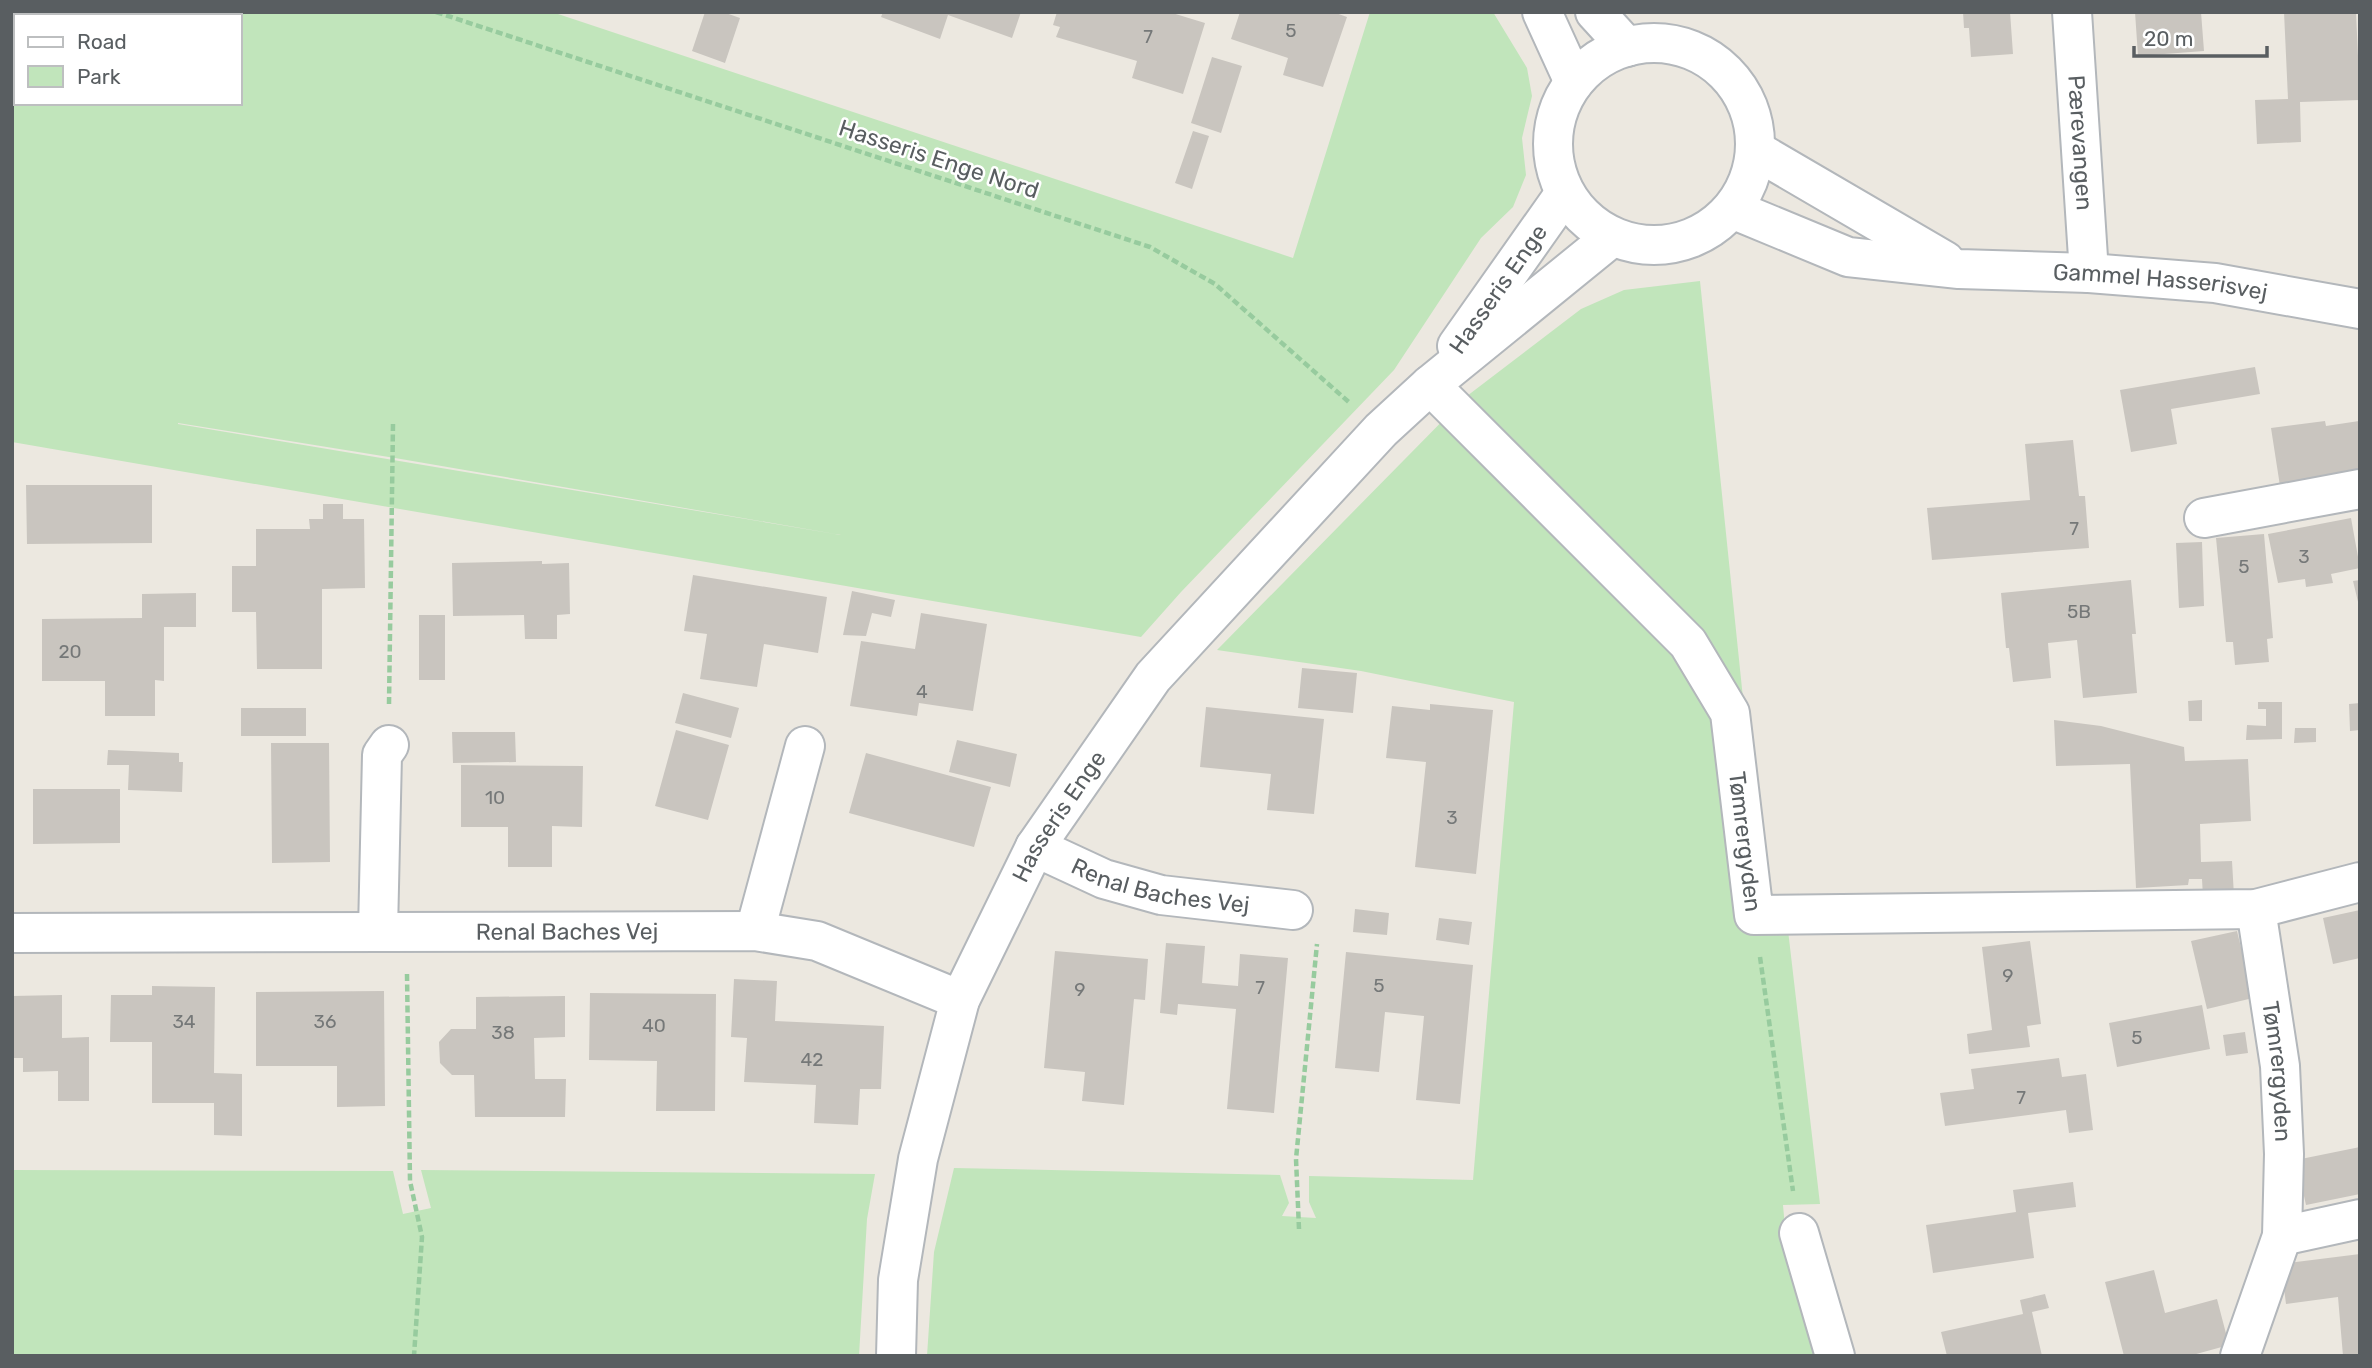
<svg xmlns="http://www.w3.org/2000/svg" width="2372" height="1368" font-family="Rubik,sans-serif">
<rect width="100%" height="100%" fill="#ece8e0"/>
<path fill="#c1e5bb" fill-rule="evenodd" d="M 12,12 L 552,12 L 1293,258 L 1370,12 L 1493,12 L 1527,68 L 1532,96 L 1522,138 L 1526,175 L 1513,207 L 1481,238 L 1394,370 L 1181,592 L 1141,637 L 12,442 ZM 16,16 L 240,16 L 240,103 L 16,103 ZM 178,423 L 395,458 L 841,535 L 178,424 Z
M 1700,281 L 1761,873 L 1772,895 L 1784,896 L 1820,1204 L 1783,1205 L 1785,1228 L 1821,1356 L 927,1356 L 934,1252 L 954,1168 L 1280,1175 L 1289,1203 L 1282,1216 L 1316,1218 L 1309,1202 L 1309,1176 L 1473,1180 L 1514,702 L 1361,671 L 1217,650 L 1467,396 L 1581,309 L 1624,290 Z
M 12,1170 L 393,1171 L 403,1214 L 431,1208 L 421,1170 L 875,1174 L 867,1219 L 859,1356 L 12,1356 Z"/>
<path fill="#c9c5bf" d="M 705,12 L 723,12 L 740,18 L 725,63 L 692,51 Z
M 883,12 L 1021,12 L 1012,38 L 948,15 L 940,39 L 881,17 Z
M 1057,12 L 1169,12 L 1205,23 L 1183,94 L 1132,78 L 1137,61 L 1056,37 L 1060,27 L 1053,25 Z
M 1240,12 L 1333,12 L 1347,17 L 1323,87 L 1283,75 L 1288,58 L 1231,39 Z
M 1963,12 L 2010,12 L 2013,54 L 1971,57 L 1969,28 L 1964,28 Z
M 2135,12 L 2201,12 L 2204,51 L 2138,56 Z
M 2284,12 L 2356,12 L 2360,100 L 2300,102 L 2301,142 L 2257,144 L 2255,100 L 2288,99 Z
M 1212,57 L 1242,66 L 1221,133 L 1191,123 Z
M 1193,131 L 1209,136 L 1192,189 L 1175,183 Z
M 2255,367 L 2260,394 L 2171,409 L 2177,444 L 2131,452 L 2120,390 Z
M 2325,421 L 2326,426 L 2359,421 L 2360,478 L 2280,486 L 2271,428 Z
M 2073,440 L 2079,496 L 2085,496 L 2089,548 L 1932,560 L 1927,508 L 2030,500 L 2025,444 Z
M 26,485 L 152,485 L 152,543 L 27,544 Z
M 323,504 L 343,504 L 343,519 L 364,519 L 365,588 L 322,589 L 322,669 L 257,669 L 256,612 L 232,612 L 232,566 L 256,566 L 256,529 L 310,529 L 309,519 L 323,519 Z
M 2351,518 L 2360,568 L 2331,574 L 2333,583 L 2306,587 L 2305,579 L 2278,583 L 2268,534 Z
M 2264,534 L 2273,638 L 2267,639 L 2269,662 L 2235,665 L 2233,642 L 2226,642 L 2216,538 Z
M 2202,542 L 2204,606 L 2179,608 L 2176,543 Z
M 542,561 L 542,564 L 569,563 L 570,614 L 557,615 L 557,639 L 525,639 L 524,615 L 453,616 L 452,563 Z
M 693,575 L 827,597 L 818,653 L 764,644 L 757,687 L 700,679 L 707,634 L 684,631 Z
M 2131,580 L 2136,634 L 2132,634 L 2137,693 L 2083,698 L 2077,640 L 2048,643 L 2051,678 L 2013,682 L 2009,648 L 2006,648 L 2001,593 Z
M 2360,580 L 2360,606 L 2359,606 L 2353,581 Z
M 852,591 L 895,600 L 891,617 L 872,613 L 866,636 L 843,635 Z
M 196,593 L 196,627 L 164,627 L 164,681 L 155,680 L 155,716 L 105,716 L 105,681 L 42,681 L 42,619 L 142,618 L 142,594 Z
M 921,613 L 987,624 L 973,711 L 919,703 L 917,716 L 850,706 L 861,641 L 915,649 Z
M 419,615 L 445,615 L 445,680 L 419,680 Z
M 1302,668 L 1357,673 L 1353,713 L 1298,708 Z
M 683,693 L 739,708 L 731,738 L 675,723 Z
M 2202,700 L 2202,721 L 2189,721 L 2188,701 Z
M 2258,702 L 2282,702 L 2282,739 L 2246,740 L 2247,725 L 2266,726 L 2266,709 L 2258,709 Z
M 2360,703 L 2360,730 L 2350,731 L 2349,704 Z
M 1430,704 L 1493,710 L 1476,874 L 1415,867 L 1426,762 L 1386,758 L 1392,706 L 1430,710 Z
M 1206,707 L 1324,719 L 1314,814 L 1267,810 L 1271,774 L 1200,767 Z
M 241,708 L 306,708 L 306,736 L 241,736 Z
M 2054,720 L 2101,726 L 2184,747 L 2185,761 L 2248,759 L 2251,821 L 2200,824 L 2201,862 L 2232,861 L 2234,896 L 2203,897 L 2202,879 L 2189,879 L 2188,885 L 2136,888 L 2130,764 L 2056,766 Z
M 2295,728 L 2316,728 L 2316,742 L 2294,743 Z
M 676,730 L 729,745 L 708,820 L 655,806 Z
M 452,732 L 515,732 L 516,762 L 453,763 Z
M 957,740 L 1017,754 L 1010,787 L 949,772 Z
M 271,743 L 329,743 L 330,862 L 272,863 Z
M 108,750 L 179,753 L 179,762 L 183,762 L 182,792 L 128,790 L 129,765 L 107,765 Z
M 866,753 L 991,787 L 974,847 L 849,813 Z
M 461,765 L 583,766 L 582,827 L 552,826 L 552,867 L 508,867 L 508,827 L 461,827 Z
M 33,789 L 120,789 L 120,843 L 33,844 Z
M 1355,909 L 1389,913 L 1387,935 L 1353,932 Z
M 2360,910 L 2360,958 L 2333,964 L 2323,918 Z
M 1439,918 L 1472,922 L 1469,945 L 1436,940 Z
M 2237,931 L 2253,998 L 2207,1009 L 2191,941 Z
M 2030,941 L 2041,1024 L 2027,1026 L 2030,1047 L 1969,1054 L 1967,1034 L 1992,1030 L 1982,947 Z
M 1166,943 L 1205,946 L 1202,983 L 1238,986 L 1240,954 L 1288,958 L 1274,1113 L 1227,1109 L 1236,1009 L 1178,1004 L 1177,1015 L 1160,1013 Z
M 1055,951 L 1148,959 L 1145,1000 L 1134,999 L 1124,1105 L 1082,1101 L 1085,1072 L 1044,1068 Z
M 1346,952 L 1473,965 L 1460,1104 L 1416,1100 L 1424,1016 L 1385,1012 L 1379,1072 L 1335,1068 Z
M 734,979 L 777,981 L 775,1021 L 884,1026 L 881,1089 L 860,1089 L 858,1125 L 814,1123 L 816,1085 L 744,1082 L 747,1038 L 731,1037 Z
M 152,986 L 215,987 L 214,1073 L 242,1074 L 242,1136 L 214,1135 L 214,1103 L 152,1103 L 152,1042 L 110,1042 L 111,995 L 152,995 Z
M 384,991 L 385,1106 L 337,1107 L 337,1066 L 256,1066 L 256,992 Z
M 590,993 L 716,994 L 715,1111 L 656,1111 L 657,1061 L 589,1060 Z
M 62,995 L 62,1038 L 89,1037 L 89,1101 L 58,1101 L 58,1071 L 23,1072 L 23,1058 L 12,1058 L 12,996 Z
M 565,996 L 565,1037 L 534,1038 L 535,1079 L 566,1079 L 565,1117 L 475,1117 L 474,1075 L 452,1075 L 440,1063 L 439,1042 L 451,1029 L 476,1029 L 476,997 Z
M 2202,1005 L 2210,1049 L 2117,1067 L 2109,1023 Z
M 2245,1032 L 2248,1053 L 2226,1056 L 2223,1035 Z
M 2059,1058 L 2062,1077 L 2086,1074 L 2093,1130 L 2069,1133 L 2066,1110 L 1945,1126 L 1940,1093 L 1974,1089 L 1971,1069 Z
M 2360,1147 L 2360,1194 L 2306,1205 L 2296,1160 Z
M 2073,1182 L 2076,1207 L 2028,1213 L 2034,1258 L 1933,1273 L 1926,1225 L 2016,1212 L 2013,1190 Z
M 2360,1254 L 2360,1356 L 2343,1356 L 2338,1297 L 2286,1304 L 2281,1264 Z
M 2154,1270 L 2165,1313 L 2217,1299 L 2229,1345 L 2189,1356 L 2124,1356 L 2105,1282 Z
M 2045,1294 L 2049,1308 L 2032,1312 L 2042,1356 L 1947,1356 L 1941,1332 L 2023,1314 L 2020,1300 Z"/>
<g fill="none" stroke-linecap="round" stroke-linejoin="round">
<defs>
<g id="minor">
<path id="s1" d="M 2072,12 L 2089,273"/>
<path id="s2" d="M 1430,385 L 1688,643 L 1730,713 L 1754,915 L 2256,909 L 2360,882"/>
<path d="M 2204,518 L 2360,489"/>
<path id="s3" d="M 1035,847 L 1104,879 L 1161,895 L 1293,910"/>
<path id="s4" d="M 2256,909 L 2280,1066 L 2284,1154 L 2282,1236"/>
<path d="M 378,931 L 382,755 L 389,745"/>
<path d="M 755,931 L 805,746"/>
<path id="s5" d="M 12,933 L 755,931 L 817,941 L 960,1000"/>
<path d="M 1799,1233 L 1835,1356"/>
<path d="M 2240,1356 L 2282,1236 L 2360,1219"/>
</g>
<g id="tertiary">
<path d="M 1542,12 L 1574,82"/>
<path d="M 1595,12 L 1627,47"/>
<circle cx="1654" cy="144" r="101"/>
<path d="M 1755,150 L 1945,261"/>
<path id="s6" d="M 1732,209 L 1848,257 L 1959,269 L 2089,273 L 2215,283 L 2360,309"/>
<path d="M 1457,346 L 1565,193"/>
<path id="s7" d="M 896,1356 L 898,1280 L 918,1159 L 960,1000 L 1035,847 L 1153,677 L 1381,430 L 1430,385 L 1612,237"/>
</g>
</defs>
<use href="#minor" stroke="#b3b7bb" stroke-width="42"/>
<use href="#tertiary" stroke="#b3b7bb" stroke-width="42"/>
<path stroke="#97cb9e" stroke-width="4.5" stroke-dasharray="7 3.5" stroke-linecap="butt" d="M 436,12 L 1150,247 L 1215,284 L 1351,404
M 389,704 L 393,424
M 1760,957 L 1793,1191
M 407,974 L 410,1181 L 422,1237 L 414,1356
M 1299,1229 L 1296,1159 L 1317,944"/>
<use href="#minor" stroke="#fff" stroke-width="38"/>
<use href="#tertiary" stroke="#fff" stroke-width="38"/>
</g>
<g text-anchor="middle" stroke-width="5" stroke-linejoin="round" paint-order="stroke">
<g font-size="19" fill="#757878">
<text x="1291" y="37">5</text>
<text x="1148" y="43">7</text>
<text x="2074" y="535">7</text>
<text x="2304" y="563">3</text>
<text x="2244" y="573">5</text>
<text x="2079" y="618">5B</text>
<text x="70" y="658">20</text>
<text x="922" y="698">4</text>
<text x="495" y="804">10</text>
<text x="1452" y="824">3</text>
<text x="2008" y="982">9</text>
<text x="1379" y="992">5</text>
<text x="1260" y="994">7</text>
<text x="1080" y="996">9</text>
<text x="184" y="1028">34</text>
<text x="325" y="1028">36</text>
<text x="654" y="1032">40</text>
<text x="503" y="1039">38</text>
<text x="2137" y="1044">5</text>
<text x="812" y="1066">42</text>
<text x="2021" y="1104">7</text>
</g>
<g font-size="23" fill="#595e61" stroke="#fff">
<text dy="8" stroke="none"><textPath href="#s1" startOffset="131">Pærevangen</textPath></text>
<text transform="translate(939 159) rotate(18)" y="8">Hasseris Enge Nord</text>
<text dy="8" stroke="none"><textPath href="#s6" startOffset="439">Gammel Hasserisvej</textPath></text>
<text transform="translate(1498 289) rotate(-55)" y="8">Hasseris Enge</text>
<text dy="8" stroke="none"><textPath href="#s7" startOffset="572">Hasseris Enge</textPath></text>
<text dy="8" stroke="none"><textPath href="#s2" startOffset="576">Tømrergyden</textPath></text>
<text dy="8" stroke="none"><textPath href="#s3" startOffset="133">Renal Baches Vej</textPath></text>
<text dy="8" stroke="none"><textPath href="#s5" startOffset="555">Renal Baches Vej</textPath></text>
<text dy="8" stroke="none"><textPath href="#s4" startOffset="164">Tømrergyden</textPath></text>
</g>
</g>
<rect width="2372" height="1368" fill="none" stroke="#595e61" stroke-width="28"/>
<rect x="14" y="14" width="228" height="91" fill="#ffffff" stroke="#bdbfc0" stroke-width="2"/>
<rect x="28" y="37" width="35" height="10" fill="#ffffff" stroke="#bdbfc0" stroke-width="2"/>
<text x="77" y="49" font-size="21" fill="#595e61">Road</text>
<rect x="28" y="66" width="35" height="21" fill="#c1e5bb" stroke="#bdbfc0" stroke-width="2"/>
<text x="77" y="84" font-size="21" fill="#595e61">Park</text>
<path d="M2134 46v10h133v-10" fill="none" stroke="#595e61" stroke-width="3.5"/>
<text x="2144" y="46" font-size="21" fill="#595e61" stroke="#ffffff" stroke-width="5" paint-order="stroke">20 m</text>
</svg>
